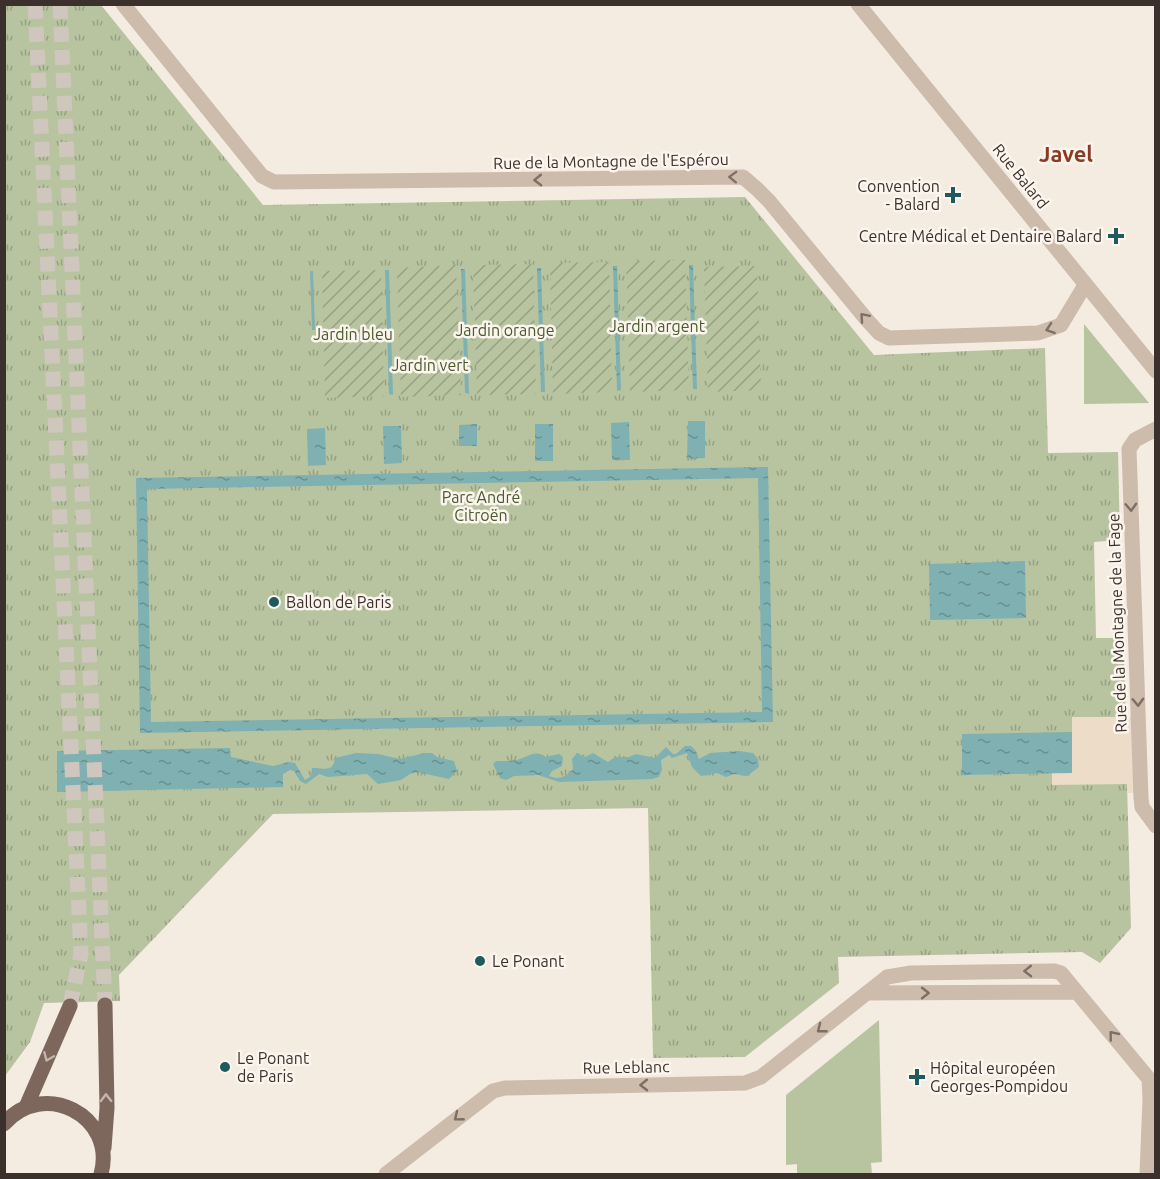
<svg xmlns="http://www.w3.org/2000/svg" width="1160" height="1179" font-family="Ubuntu,sans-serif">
<defs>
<pattern id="park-tufts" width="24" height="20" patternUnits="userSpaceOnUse" patternTransform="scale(1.5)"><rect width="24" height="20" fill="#b8c4a0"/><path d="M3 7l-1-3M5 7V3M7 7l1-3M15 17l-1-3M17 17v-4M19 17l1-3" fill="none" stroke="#97a083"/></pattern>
<pattern id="garden-furrows" width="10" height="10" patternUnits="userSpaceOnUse" patternTransform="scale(1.5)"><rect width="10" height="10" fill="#b8c4a0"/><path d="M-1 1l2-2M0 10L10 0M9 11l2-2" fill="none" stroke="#97a083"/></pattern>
<pattern id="water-ripples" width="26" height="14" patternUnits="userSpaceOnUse" patternTransform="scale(1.5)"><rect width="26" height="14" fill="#7fb0b2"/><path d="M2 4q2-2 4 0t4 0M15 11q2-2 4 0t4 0" fill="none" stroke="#699091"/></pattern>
</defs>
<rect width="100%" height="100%" fill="#f4ebe1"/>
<path fill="#b8c4a0" d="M 1084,324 L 1149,403 L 1084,404 Z
M 879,1020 L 882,1162 L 871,1163 L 872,1174 L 797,1174 L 797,1164 L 786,1165 L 786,1095 Z"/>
<path fill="url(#park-tufts)" d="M 5,5 L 101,5 L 263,205 L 745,197 L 874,355 L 1045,348 L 1048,453 L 1118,452 L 1120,540 L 1094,542 L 1096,638 L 1123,638 L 1126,717 L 1072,717 L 1072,773 L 1052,773 L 1052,784 L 1127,784 L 1131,928 L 1100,963 L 1082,952 L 838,957 L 839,983 L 745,1057 L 653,1058 L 648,808 L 273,814 L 119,975 L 120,1001 L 44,1003 L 30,1042 L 5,1076 Z"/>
<path fill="url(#garden-furrows)" d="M 685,260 L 689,390 L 630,392 L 626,261 Z
M 609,262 L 612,392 L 553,394 L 550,263 Z
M 533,264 L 536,394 L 477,395 L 473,265 Z
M 456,265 L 461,395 L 401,397 L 397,268 Z
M 757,266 L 761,390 L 708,392 L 704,267 Z
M 381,270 L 384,396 L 325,398 L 322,271 Z"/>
<path fill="#ecdcc8" d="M 1072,717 L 1134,717 L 1135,793 L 1127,793 L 1127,784 L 1052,785 L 1052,773 L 1072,772 Z"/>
<path fill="url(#water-ripples)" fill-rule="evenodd" d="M 689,265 L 693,265 L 697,389 L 693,389 Z
M 613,266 L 617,266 L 621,390 L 617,391 Z
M 537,268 L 541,268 L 545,392 L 541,392 Z
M 461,269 L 465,269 L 469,394 L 465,393 Z
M 385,270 L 389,270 L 393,395 L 389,394 Z
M 310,271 L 313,271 L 315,330 L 312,330 Z
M 688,421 L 705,421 L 705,458 L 687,459 Z
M 629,422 L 630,460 L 612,460 L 611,423 Z
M 477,424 L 477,446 L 459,446 L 459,425 Z
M 535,424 L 553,424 L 553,461 L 535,461 Z
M 401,426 L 402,463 L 384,464 L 383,426 Z
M 325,428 L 326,465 L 308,466 L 307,429 Z
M 768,467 L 773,722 L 140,733 L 136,478 ZM 758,478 L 762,712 L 151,722 L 147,489 Z
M 1025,561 L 1026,618 L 930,620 L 929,564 Z
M 1072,732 L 1072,773 L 962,775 L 962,734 Z
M 685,746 L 691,746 C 696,750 697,753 699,759 L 710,753 L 739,751 L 753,753 L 758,759 L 759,767 L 747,776 L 734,774 L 726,777 L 717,773 L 701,776 L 692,767 L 687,753 L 672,758 L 669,755 L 661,760 L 662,770 L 659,777 L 652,779 L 559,782 L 538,775 L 514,776 L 506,780 L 500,778 L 493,764 L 496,761 C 503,761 510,761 517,760 C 529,757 534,749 546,757 L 559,754 L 563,757 L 562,766 L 552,771 L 549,776 C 559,780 566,777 573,769 L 572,759 L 577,753 L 585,757 L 593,753 L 608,762 L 615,757 L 629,757 L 636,754 L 655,758 L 666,747 L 673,754 L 676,754 Z
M 230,748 L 231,757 L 273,766 L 289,762 L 295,763 L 305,780 L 311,776 L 312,768 C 323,767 333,774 335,758 L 356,753 L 378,754 L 400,759 L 424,753 L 432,753 L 437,757 L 454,761 L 457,771 L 449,779 L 417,772 L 410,774 L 401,780 L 378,784 L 367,774 L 328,777 L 319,774 L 306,784 L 300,781 L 294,771 L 290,770 L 283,774 L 283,787 L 57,792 L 57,751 Z"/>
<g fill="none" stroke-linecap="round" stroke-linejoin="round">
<path stroke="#cfc6bd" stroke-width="15" stroke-dasharray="15 8" stroke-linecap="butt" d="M 35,4 L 81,954 L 70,1006
M 60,4 L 105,1005"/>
<path stroke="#cdbbac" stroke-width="15" d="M 123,4 L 262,176 L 274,182 L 743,177 L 757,189 L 769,201 L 867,320 L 879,333 L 889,338 L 1038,333 L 1061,325 L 1085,285
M 1156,429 L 1135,440 L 1129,449 L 1141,798 L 1142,807 L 1156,826
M 867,993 L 1077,992
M 386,1174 L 493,1091 L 505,1088 L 745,1083 L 761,1077 L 887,977 L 911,973 L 1054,971 L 1061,973 L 1149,1079 L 1150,1100 L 1147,1174"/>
<path stroke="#cdbbac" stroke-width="15" d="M 858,4 L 1156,371"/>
<path stroke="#7d675c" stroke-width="15" d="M 26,1107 L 70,1006
M 4,1124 C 43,1078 117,1116 101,1174
M 104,1148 L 107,1108 L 105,1005"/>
</g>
<defs><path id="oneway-chevron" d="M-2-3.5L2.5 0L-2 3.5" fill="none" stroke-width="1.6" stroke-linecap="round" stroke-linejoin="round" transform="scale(1.5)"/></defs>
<g stroke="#7d6f65">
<use href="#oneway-chevron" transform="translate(733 177) rotate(-178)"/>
<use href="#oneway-chevron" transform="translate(538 180) rotate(179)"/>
<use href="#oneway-chevron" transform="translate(864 317) rotate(-131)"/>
<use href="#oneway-chevron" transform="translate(1050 329) rotate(161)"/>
<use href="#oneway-chevron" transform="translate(1131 507) rotate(88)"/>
<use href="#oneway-chevron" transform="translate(1138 702) rotate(88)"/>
<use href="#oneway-chevron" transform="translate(1028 971) rotate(179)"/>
<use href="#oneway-chevron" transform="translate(925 993)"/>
<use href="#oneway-chevron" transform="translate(821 1029) rotate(142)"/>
<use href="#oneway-chevron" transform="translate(1113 1035) rotate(-129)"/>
<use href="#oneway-chevron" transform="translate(644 1085) rotate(179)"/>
<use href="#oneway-chevron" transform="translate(458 1117) rotate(141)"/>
</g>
<g stroke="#c2b5ac">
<use href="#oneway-chevron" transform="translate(48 1057) rotate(113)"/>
<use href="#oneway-chevron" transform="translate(106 1098) rotate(-91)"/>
</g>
<g fill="#1f5a5e" stroke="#fbf5ee" stroke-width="2">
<path d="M950 186h6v6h6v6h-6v6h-6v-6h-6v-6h6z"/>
<path d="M1113 227h6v6h6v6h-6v6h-6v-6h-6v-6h6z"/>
<circle cx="274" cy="602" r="6"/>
<circle cx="480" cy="961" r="6"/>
<circle cx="225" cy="1067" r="6"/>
<path d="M914 1068h6v6h6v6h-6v6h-6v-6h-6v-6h6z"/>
</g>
<g text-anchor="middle" stroke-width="5" stroke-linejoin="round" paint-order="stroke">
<g font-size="16" fill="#3b302b" stroke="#fbf5ee">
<text transform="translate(611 161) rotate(-1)" y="6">Rue de la Montagne de l'Espérou</text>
<text transform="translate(1021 176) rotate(51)" y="6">Rue Balard</text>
<text transform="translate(1117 623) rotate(-92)" y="6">Rue de la Montagne de la Fage</text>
<text transform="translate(626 1067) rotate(-1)" y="6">Rue Leblanc</text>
</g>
<g font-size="16" fill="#3b302b" stroke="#fbf5ee" text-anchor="start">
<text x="940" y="192" text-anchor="end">Convention<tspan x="940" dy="18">- Balard</tspan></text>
<text x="1102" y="242" text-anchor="end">Centre Médical et Dentaire Balard</text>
<text x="286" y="608">Ballon de Paris</text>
<text x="492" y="967">Le Ponant</text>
<text x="237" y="1064">Le Ponant<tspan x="237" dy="18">de Paris</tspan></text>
<text x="930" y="1074">Hôpital européen<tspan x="930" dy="18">Georges-Pompidou</tspan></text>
</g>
<g font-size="16" fill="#4a5a2e" stroke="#fbf5ee">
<text x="657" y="332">Jardin argent</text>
<text x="505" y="336">Jardin orange</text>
<text x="353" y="340">Jardin bleu</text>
<text x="430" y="371">Jardin vert</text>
<text x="481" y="503">Parc André<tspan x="481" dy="18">Citroën</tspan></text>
</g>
<g font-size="22" font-weight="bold" fill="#8c3b22" stroke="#fbf5ee">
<text x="1066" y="162">Javel</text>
</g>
</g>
<rect width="1160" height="1179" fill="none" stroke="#3b302b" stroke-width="12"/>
</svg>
